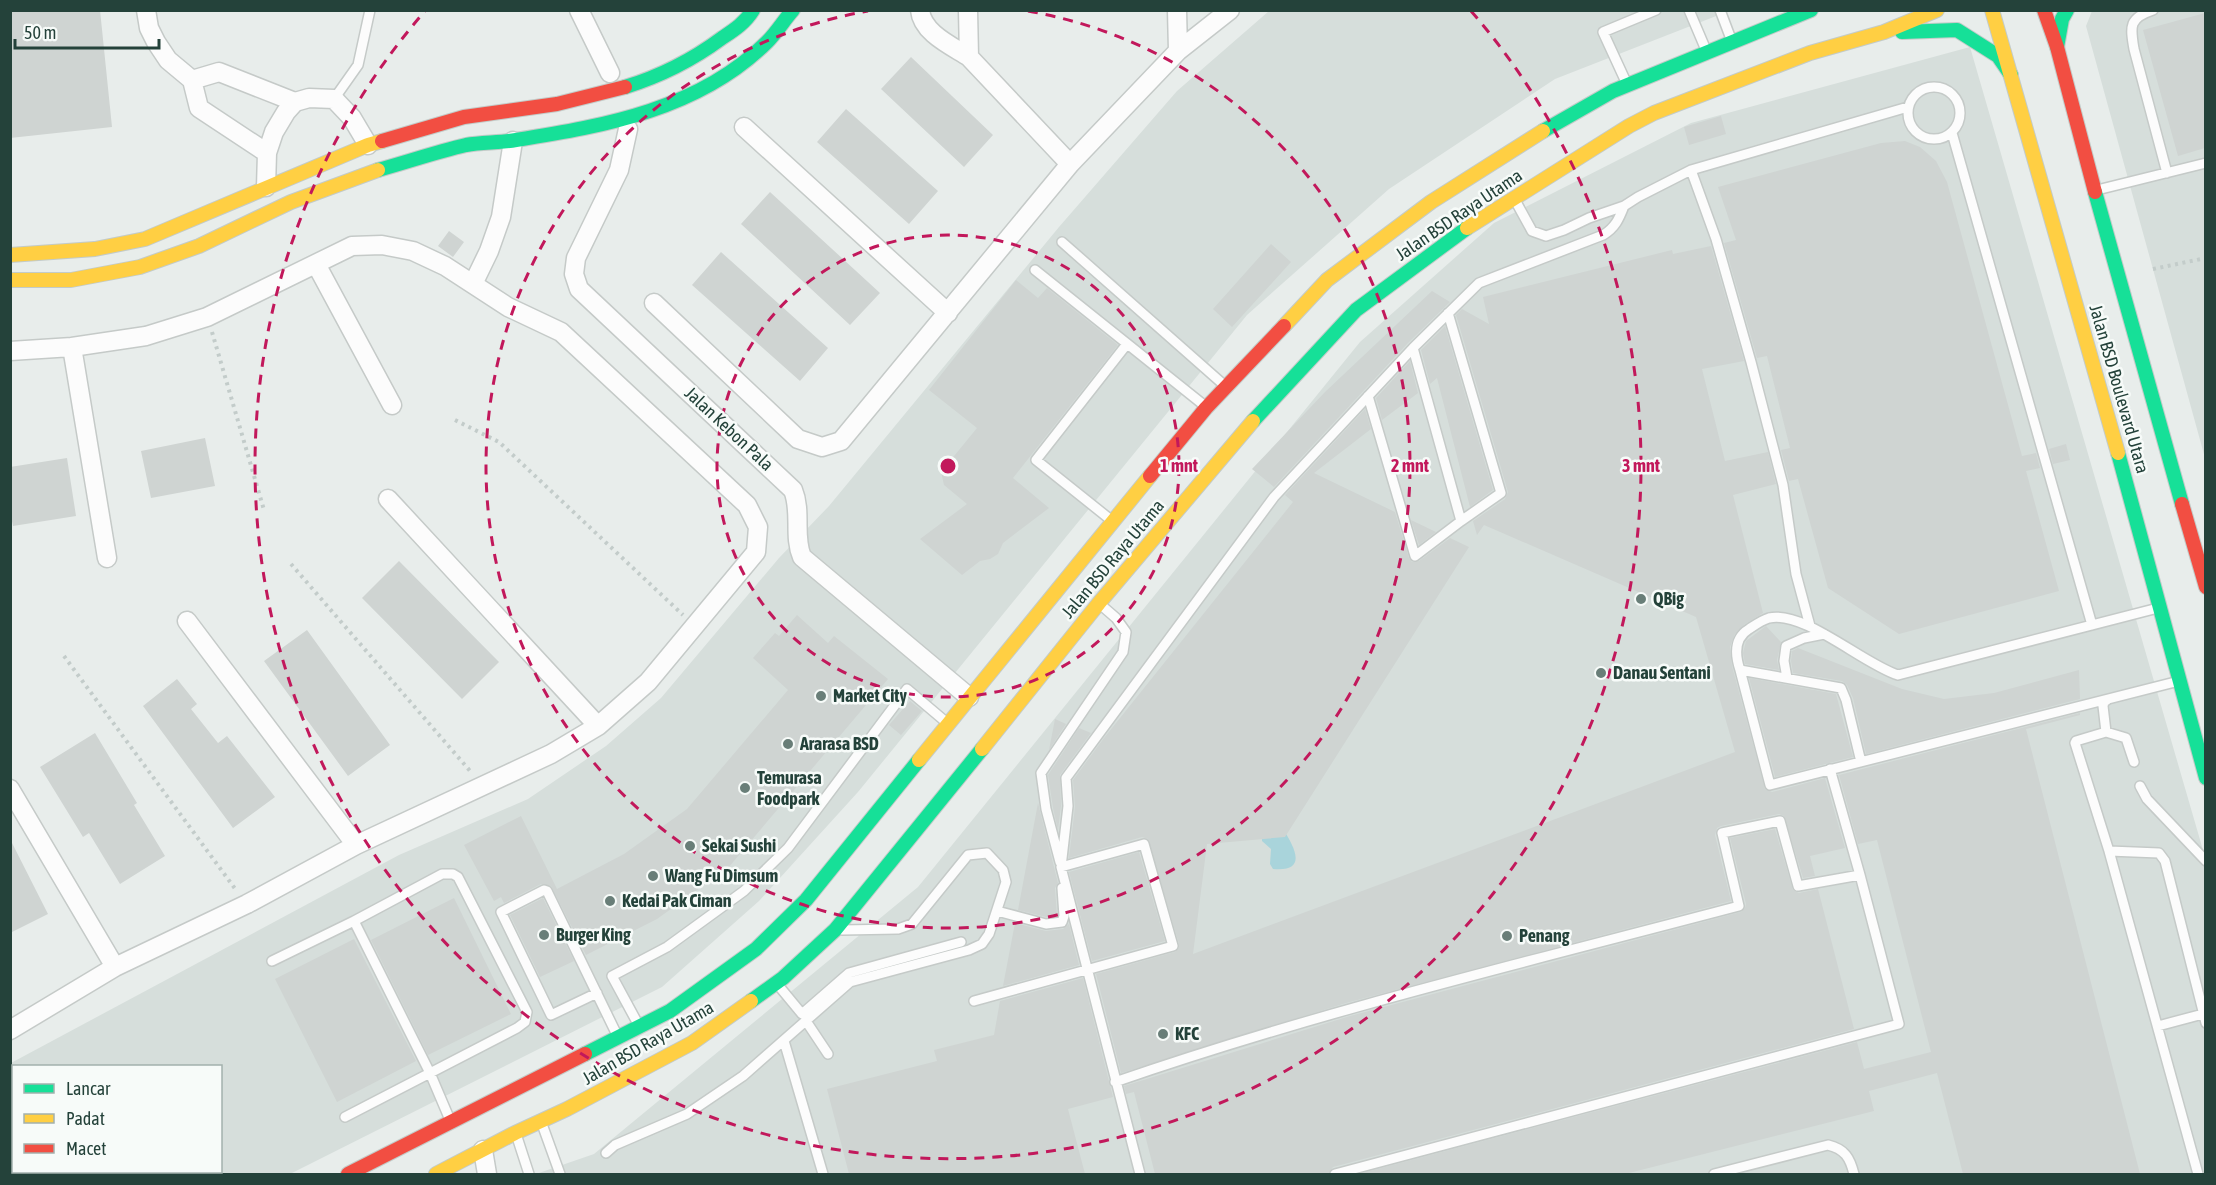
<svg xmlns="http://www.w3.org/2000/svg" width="2216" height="1185" font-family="'Asap Condensed',sans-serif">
<rect width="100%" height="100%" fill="#e8edeb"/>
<path fill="#d6dedb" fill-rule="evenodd" d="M 1269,11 L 1729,11 L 1555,79 L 1389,189 L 1247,315 L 858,792 L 759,901 L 662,987 L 290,1174 L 11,1174 L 11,1063 L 399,855 L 528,799 L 606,746 L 661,698 L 779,558 L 829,506 L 1059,227 L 1177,91 ZM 14,1066 L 220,1066 L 220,1172 L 14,1172 Z
M 2092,11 L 2205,11 L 2205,458 L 2086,26 Z
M 1970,47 L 2205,857 L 2205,1174 L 536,1174 L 594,1154 L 918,887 L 1360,342 L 1494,223 L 1691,123 Z"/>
<path fill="#a9d4db" d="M 1283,829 C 1295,848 1308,872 1273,869 L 1270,864 L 1271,849 L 1262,841 L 1262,833 Z"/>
<path fill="#cfd4d2" d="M 10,10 L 100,10 L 112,127 L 10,138 Z
M 2205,13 L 2205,148 L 2178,156 L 2143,30 Z
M 911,57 L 993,135 L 964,167 L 881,89 Z
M 846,109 L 938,191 L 909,224 L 817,142 Z
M 1721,116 L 1726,134 L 1689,145 L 1684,127 Z
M 1905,141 L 1920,147 L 1936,161 L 1947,182 L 2022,456 L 2036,453 L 2040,468 L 2026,471 L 2059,591 L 1899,634 L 1828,588 L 1798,479 L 1789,481 L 1781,450 L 1790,448 L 1767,356 L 1757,358 L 1724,243 L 1736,240 L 1718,187 L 1881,143 Z
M 770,192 L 880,293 L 850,325 L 741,224 Z
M 449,231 L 464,242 L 453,257 L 438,246 Z
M 1271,244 L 1291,262 L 1232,327 L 1213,309 Z
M 1711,246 L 1744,361 L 1702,369 L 1725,461 L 1768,452 L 1776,484 L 1733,495 L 1763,613 L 1745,624 L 1735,634 L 1730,647 L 1732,666 L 1765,789 L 1772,792 L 1825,778 L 1845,848 L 1810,856 L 1815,876 L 1803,878 L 1784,816 L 1779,814 L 1721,826 L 1717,828 L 1715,835 L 1731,901 L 1346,1003 L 1121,1073 L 1096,974 L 1175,952 L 1179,948 L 1179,944 L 1148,839 L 1142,837 L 1069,858 L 1075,807 L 1073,780 L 1104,738 L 1293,502 L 1285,495 L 1365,409 L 1371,429 L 1314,473 L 1395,512 L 1409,558 L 1412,562 L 1419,561 L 1450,538 L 1469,547 L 1285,837 L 1207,844 L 1193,954 L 1735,752 L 1696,617 L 1484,525 L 1477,535 L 1473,521 L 1505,499 L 1508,492 L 1456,315 L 1462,309 L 1489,324 L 1483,297 L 1672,250 L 1673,254 Z
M 721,252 L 828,348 L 800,381 L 692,285 Z
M 1016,280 L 1038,298 L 1047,288 L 1118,345 L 1013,478 L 1049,508 L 1003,543 L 998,554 L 990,559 L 980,561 L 962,575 L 920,539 L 967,504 L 944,485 L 941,472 L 977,428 L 929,390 Z
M 1432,291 L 1450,302 L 1408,343 L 1274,487 L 1252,469 L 1325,392 Z
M 1445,326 L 1493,490 L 1470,507 L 1437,378 L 1430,384 L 1421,350 Z
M 1410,361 L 1418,393 L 1382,420 L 1376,398 Z
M 205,438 L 215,486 L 151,498 L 141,451 Z
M 2066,444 L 2070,460 L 2053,464 L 2049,449 Z
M 67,458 L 76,516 L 13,526 L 10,512 L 10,467 Z
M 1411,520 L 1436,532 L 1419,545 Z
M 399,561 L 499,662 L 462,699 L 362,598 Z
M 797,615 L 828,643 L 834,636 L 888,679 L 728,868 L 657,919 L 586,955 L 551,886 L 541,884 L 504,903 L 501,897 L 494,901 L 464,845 L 521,816 L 557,889 L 624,854 L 687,809 L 788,690 L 753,658 L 775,633 L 779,636 Z
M 1766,626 L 1781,642 L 1777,660 L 1779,670 L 1745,664 L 1743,653 L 1746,641 Z
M 307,630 L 390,745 L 348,776 L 264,661 Z
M 1798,648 L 1902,689 L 1944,699 L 1994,693 L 2079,670 L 2080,699 L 1866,754 L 1853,698 L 1847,685 L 1842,681 L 1793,673 L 1791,661 L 1792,651 Z
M 1749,678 L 1836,694 L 1853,757 L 1775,777 Z
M 177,679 L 197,704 L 191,709 L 218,743 L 227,736 L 275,797 L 233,828 L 143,706 Z
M 910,701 L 922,711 L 901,735 L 889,725 Z
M 2080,713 L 2080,715 L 2026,729 L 2140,1174 L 1963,1174 L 1937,1073 L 1869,1091 L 1874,1111 L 1625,1174 L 1359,1174 L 1857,1042 L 1864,1069 L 1931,1052 L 1877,840 L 1858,844 L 1839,775 Z
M 1055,719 L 1066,724 L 1049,750 Z
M 1079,728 L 1091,733 L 1060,775 L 1061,806 L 1058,830 L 1053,808 L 1048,775 Z
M 95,733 L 137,803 L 134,805 L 165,856 L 120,884 L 89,833 L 83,837 L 40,767 Z
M 1038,803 L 1058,883 L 1055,888 L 1057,916 L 1046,917 L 1018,910 Z
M 1775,829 L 1793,890 L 1799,893 L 1818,889 L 1854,1029 L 1333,1167 L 1328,1174 L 1155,1174 L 1134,1092 L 1126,1094 L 1124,1086 L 1350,1016 L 1741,912 L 1745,908 L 1746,904 L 1730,838 Z
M 10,839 L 48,914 L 10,933 Z
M 1139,852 L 1165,941 L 1092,961 L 1069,872 Z
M 454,898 L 511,1014 L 428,1055 L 371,940 Z
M 543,898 L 574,961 L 540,977 L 510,915 Z
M 1015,923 L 1046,931 L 1063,929 L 1069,924 L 1079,965 L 1003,986 Z
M 354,939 L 416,1061 L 337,1102 L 275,979 Z
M 1083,978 L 1113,1097 L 1068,1109 L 1085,1174 L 849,1174 L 827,1089 L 937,1061 L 934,1050 L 994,1035 L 1000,1001 Z"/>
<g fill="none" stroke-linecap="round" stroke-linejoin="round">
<defs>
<path id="lane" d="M 1689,10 L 1706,50
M 1720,10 L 1731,39
M 2153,10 C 2129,18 2130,26 2134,49 L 2167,173
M 1626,82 L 1603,32 L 1656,10
M1908 113a26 26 0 1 1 52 0a26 26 0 1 1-52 0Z
M 334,99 L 358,65 L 370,10
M 1952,133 L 2092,625
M 1691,170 L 1716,239 L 1751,362 L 1783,485 L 1796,574 L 1810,626
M 2097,190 L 2206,163
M 1515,200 L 1532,231 L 1546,236 L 1564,230 L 1589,218 L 1624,206 L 1638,197 L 1691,170 L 1908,107
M 1062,242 L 1224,385
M 1035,270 L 1205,406
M 1448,313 L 1501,493 L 1461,521
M 1368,396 L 1415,556 L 1461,521 L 1413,348
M 1111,520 L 1036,460 L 1127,344
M 1740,670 C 1735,655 1734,638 1749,629 C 1755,625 1762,620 1769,618 C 1804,610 1863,664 1898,675 L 2158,608
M 1787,678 L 1784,661 L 1786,646 L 1804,638 L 1824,634
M 2106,732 L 2103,706 L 2104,702 L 2107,700
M 1861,762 L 1846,700 L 1841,688 L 1740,670 L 1770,785 L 2179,681
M 2134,762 L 2126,738 L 2106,732 L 2076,741 L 2075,743 L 2109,851 L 2198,1174
M 2140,786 L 2147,799 L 2206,861
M 2109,851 L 2159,853 L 2165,861 L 2206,1023
M 1060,862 L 1046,809 L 1041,773 L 1123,652 L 1126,632 L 1116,618 L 1101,605
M 997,911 L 1046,924 L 1062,922 L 1064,916 L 1062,888
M 272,961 L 354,921 L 430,1073 L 450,1120
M 778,985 L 802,1014 L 849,973 L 961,942
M 597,993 L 551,1015 L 501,912 L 544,890 L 547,891 L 617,1035
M 974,1001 L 1173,946 L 1144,844 L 1061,867
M 806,1021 L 828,1054
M 638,1024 L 612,976 L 667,947 L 744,891 L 788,848 L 907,689 L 946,722
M 2158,1026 L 2203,1014
M 784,1041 L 823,1174
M 1115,1082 C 1320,1011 1531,961 1739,906 L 1722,833 L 1780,821 L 1798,886 L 1860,875
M 345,1117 L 517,1028 L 525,1022 L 527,1012 L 458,877 L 453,874 L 442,874 L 354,921
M 542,1124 L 560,1174
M 517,1137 L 529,1174
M 606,1153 L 615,1145 L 687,1114 L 743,1076 L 850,982 L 969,950 L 982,944 L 989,934 L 1006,882 L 1003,870 L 987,853 L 968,855 L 912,924 L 898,929 L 842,930
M 1140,1174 L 1061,867 L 1068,806 L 1066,778 L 1274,497 L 1413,348 L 1479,283 L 1603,235 C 1615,228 1619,219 1624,206
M 1335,1174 L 1899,1024 L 1860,875 L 1830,769
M 1714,1174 L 1828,1145 C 1845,1149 1850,1158 1854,1174"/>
<path id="street" d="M 146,10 L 149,28 L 156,42 L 168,60 L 192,80 L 199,108 L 267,153
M 579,10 L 610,73
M 920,10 C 922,33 952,46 969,57
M 1177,10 L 1178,51
M 192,80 L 219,72 L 295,102
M 744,127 L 948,313
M 628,129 L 619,170 L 576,258 L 574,274 L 579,289 L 793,490 C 802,512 793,536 802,557 L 969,697
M 1070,164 L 1178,51 L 1230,10
M 266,187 L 267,153 L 274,132 L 286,112 L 295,102 L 309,98 L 334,99 L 352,118 L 368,145
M 316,264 L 392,405
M 473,284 L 489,251 L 501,217 L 513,141
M 654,303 L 798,439 L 822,447 L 841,441 L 1070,164 L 969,57 L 968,10
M 72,347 L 107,558
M 10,351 L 72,347 L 146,336 L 207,317 L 352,246 L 382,245 L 413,251 L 445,266 L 508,307 L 561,332 L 747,505 L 758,527 L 756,552 L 648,682 L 598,726 L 551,754 L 356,845 L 247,904 L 115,967 L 10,1030
M 388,499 L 598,726
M 187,621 L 356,845
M 10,789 L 115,967
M 483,1150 L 487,1174"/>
<path id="fast" d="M 1902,32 L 1957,30 L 1998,56 L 2011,75
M 2057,47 L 2062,19 L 2067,10
M 625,87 C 661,76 691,61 722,38 C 734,30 745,23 753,10
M 1543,131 L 1613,91 L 1811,10
M 378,170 C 407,162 436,152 466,145 C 482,142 499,143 516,140 C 605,126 700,109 767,42 C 777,32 784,20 793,10
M 2095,192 L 2182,504
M 1253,421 L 1356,310 L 1467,228
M 2118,453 L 2206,778
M 751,1001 L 783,978 L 835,930 L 982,749
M 585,1054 L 670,1011 L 756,949 L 806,900 L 919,760"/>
<path id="slow" d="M 1992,10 L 2118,453
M 1467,228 L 1629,126 L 1654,113 L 1810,53 L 1884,32 L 1937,10
M 10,255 L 95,249 L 145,239 L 368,145 L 382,141
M 10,280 L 71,280 L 140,267 L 199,246 L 291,202 L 378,170
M 1284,326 L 1327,280 L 1431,202 L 1543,131
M 982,749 L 1099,603 L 1253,421
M 919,760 L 1150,476
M 436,1174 L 515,1133 L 567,1109 L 692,1043 L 751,1001"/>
<path id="jam" d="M 2044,10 L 2057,47 L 2095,192
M 382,141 L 464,117 L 557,104 L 625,87
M 1150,476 L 1206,408 L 1284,326
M 2182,504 L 2206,587
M 348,1174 L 585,1054"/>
</defs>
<use href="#lane" stroke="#c5cac8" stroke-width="12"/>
<use href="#street" stroke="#c5cac8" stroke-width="21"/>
<use href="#fast" stroke="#c3cbc8" stroke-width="16"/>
<use href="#slow" stroke="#c3cbc8" stroke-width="16"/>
<use href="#jam" stroke="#c3cbc8" stroke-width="16"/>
<path stroke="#c3ccca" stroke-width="4" stroke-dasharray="3 4.5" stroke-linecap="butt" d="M 2153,269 L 2206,258
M 212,332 L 264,510
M 455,420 L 499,442 L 683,615
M 291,564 L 471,772
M 64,656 L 236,890"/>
<use href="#lane" stroke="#fcfcfc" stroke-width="9"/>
<use href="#street" stroke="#fcfcfc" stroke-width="18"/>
<use href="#fast" stroke="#16e098" stroke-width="14"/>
<use href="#slow" stroke="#ffcf43" stroke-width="14"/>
<use href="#jam" stroke="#f24e42" stroke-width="14"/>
</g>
<g fill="none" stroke="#c2185b" stroke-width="3" stroke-dasharray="10 8">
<circle cx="948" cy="466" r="231"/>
<path d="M1028 11A462 462 0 1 1 868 11"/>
<path d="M1471 11A693 693 0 1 1 425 11"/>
</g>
<g fill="#697e78" stroke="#f7fbf9" stroke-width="2">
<circle cx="1641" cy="599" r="6"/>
<circle cx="1601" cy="673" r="6"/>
<circle cx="821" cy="696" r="6"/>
<circle cx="788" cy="744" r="6"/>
<circle cx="745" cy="788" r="6"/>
<circle cx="690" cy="846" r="6"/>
<circle cx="653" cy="876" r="6"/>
<circle cx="610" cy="901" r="6"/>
<circle cx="544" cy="935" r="6"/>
<circle cx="1507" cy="936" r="6"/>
<circle cx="1163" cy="1034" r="6"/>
</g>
<g text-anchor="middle" stroke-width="5" stroke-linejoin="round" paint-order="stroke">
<g font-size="18" fill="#24423a" stroke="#f7fbf9">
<text transform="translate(1459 215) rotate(-34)" y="6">Jalan BSD Raya Utama</text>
<text transform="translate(2119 389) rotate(74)" y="6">Jalan BSD Boulevard Utara</text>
<text transform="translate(729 429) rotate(43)" y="6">Jalan Kebon Pala</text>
<text transform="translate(1113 559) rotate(-50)" y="6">Jalan BSD Raya Utama</text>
<text transform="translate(648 1043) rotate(-30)" y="6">Jalan BSD Raya Utama</text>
</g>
<g font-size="18" font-weight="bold" fill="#24423a" stroke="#f7fbf9" text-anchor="start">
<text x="1653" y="605">QBig</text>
<text x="1613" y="679">Danau Sentani</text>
<text x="833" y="702">Market City</text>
<text x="800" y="750">Ararasa BSD</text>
<text x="757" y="784">Temurasa<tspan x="757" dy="21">Foodpark</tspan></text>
<text x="702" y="852">Sekai Sushi</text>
<text x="665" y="882">Wang Fu Dimsum</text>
<text x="622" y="907">Kedai Pak Ciman</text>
<text x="556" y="941">Burger King</text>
<text x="1519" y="942">Penang</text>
<text x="1175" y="1040">KFC</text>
</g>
</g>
<circle cx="948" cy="466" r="9" fill="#c2185b" stroke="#f7fbf9" stroke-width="3"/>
<g font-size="18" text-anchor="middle" font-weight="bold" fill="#c2185b" stroke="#f7fbf9" stroke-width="5" stroke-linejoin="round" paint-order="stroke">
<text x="1179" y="472">1 mnt</text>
<text x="1410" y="472">2 mnt</text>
<text x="1641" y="472">3 mnt</text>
</g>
<rect width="2216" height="1185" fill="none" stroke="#24423a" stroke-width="24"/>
<rect x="12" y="1065" width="210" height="108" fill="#f7fbf9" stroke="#a3b1ad" stroke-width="1.5"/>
<rect x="24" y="1084" width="30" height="9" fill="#16e098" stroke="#a3b1ad" stroke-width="1.5"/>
<text x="66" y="1095" font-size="18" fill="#24423a">Lancar</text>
<rect x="24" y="1114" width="30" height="9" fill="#ffcf43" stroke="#a3b1ad" stroke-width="1.5"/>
<text x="66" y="1125" font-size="18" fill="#24423a">Padat</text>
<rect x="24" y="1144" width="30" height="9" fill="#f24e42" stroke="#a3b1ad" stroke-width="1.5"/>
<text x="66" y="1155" font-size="18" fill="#24423a">Macet</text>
<path d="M15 39v9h144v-9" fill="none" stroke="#24423a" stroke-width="3"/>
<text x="24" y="39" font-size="18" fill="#24423a" stroke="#f7fbf9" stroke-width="4.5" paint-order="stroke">50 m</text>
</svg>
